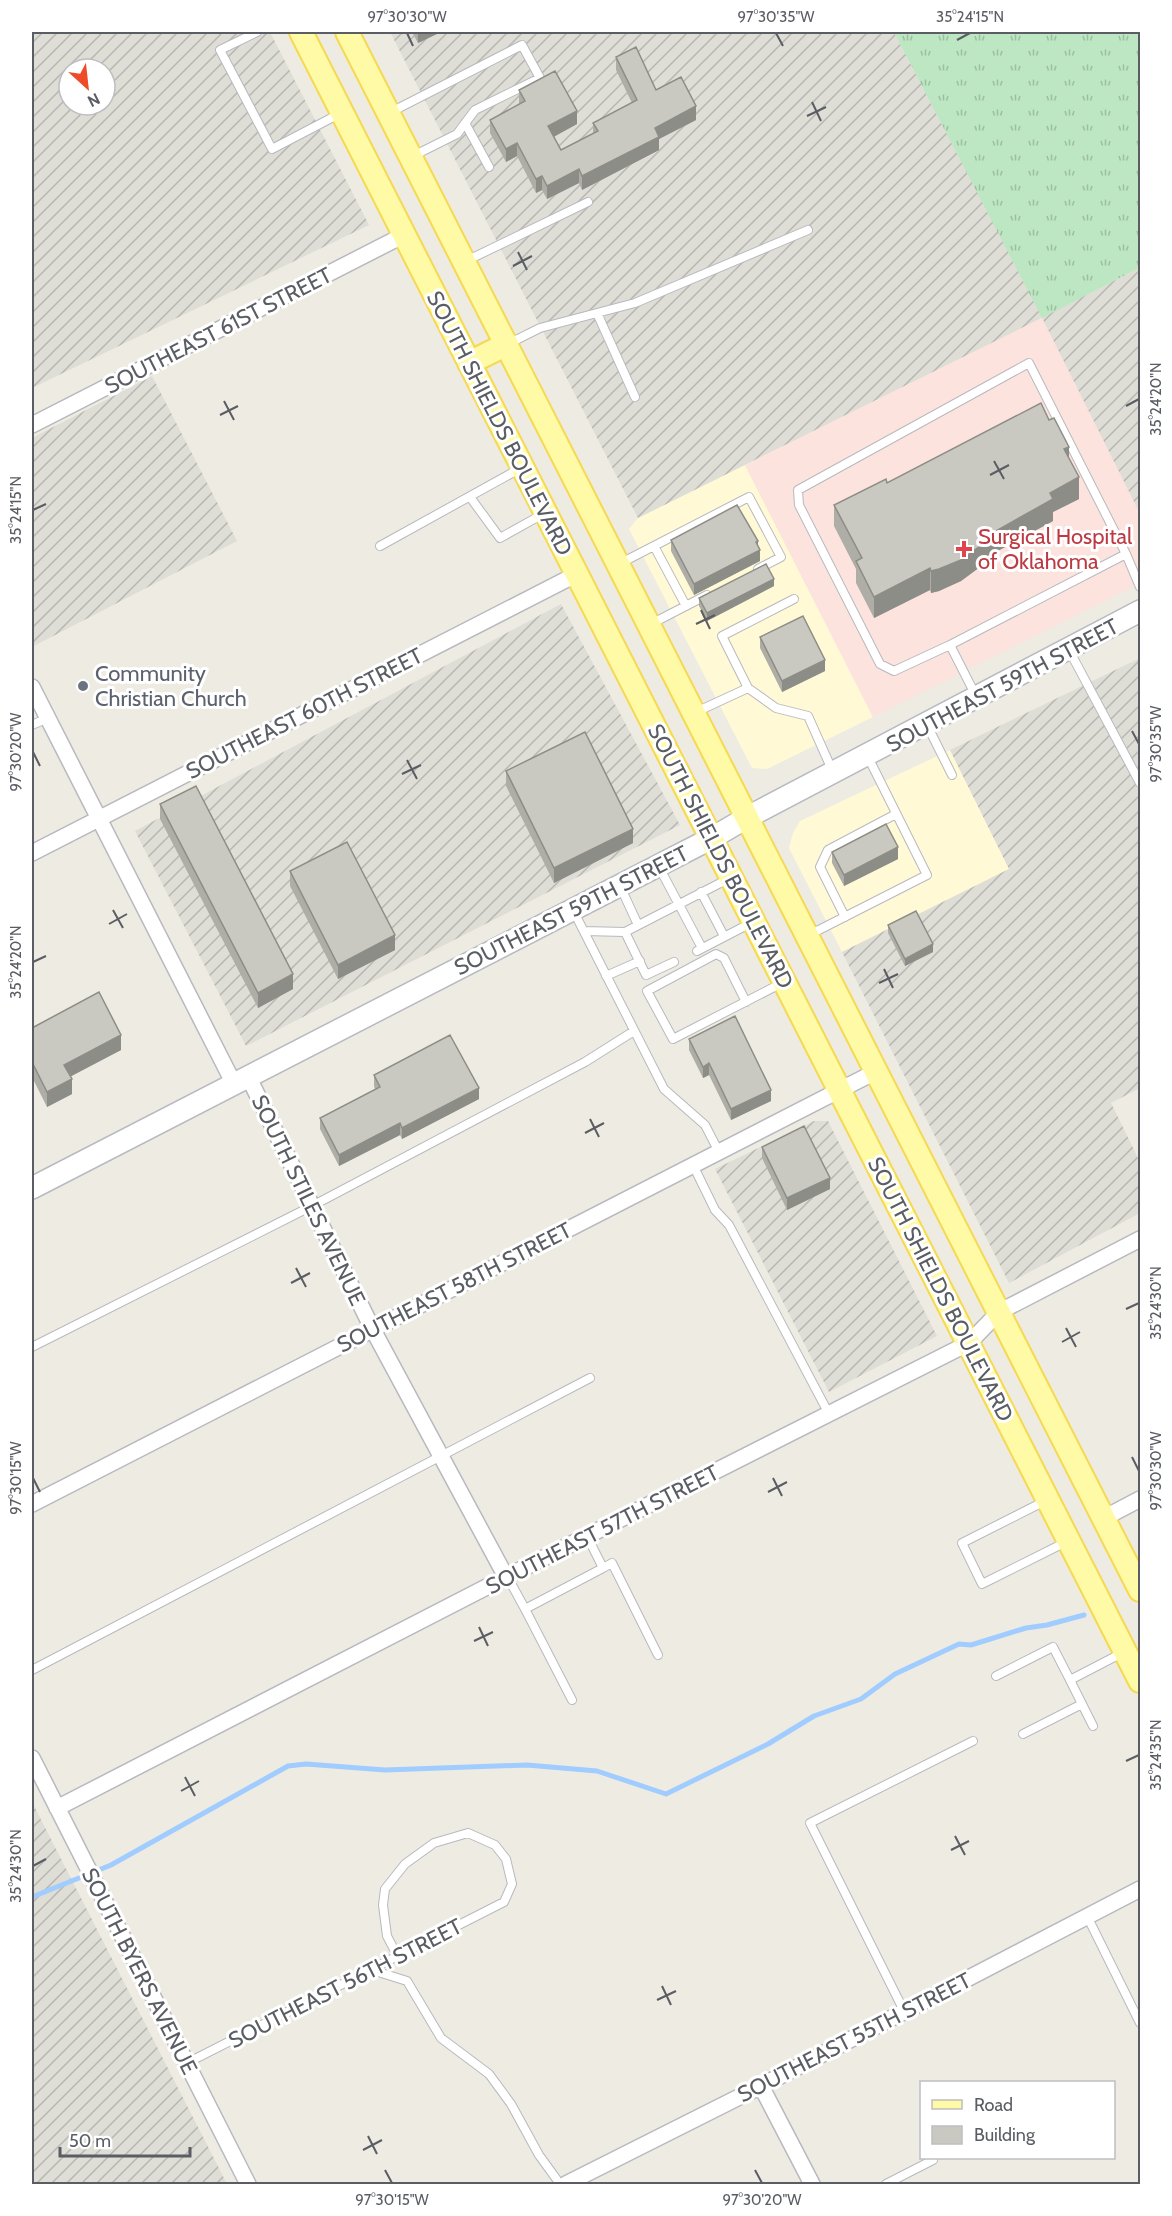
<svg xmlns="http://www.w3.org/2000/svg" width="1172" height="2216" font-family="Cabin,sans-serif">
<defs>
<pattern id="industrial-furrows" width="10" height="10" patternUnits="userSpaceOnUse" patternTransform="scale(1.5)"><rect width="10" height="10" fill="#deddd6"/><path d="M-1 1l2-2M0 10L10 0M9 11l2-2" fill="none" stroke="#b7b6b1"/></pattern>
<pattern id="grass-tufts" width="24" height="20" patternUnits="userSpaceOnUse" patternTransform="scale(1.5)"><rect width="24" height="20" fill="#bde6c2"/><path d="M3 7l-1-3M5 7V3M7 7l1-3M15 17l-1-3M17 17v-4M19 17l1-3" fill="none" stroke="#9dbea1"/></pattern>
</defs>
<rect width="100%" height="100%" fill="#eeece2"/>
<path fill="#fff9d6" d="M 745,465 L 873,717 L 767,769 L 752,768 L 629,529 L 638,518 Z
M 950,750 L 1010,869 L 842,952 L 789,848 L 793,833 L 800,821 Z"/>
<path fill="url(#industrial-furrows)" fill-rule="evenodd" d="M 32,32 L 270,32 L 369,225 L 32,388 ZM 69,69 L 105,69 L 105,105 L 69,105 Z
M 390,32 L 894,32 L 1042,317 L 1137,269 L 1140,275 L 1140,514 L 1042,318 L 638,518 Z
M 152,376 L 237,541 L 32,647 L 32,438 Z
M 561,604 L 680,825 L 246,1046 L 135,831 Z
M 1140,658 L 1140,1088 L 1111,1103 L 1140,1162 L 1140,1213 L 1009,1283 L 842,952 L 1009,869 L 950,750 Z
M 814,1121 L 828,1121 L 937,1336 L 829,1392 L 715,1169 Z
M 32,1802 L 227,2184 L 32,2184 Z"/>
<path fill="#fce3dd" d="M 1042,318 L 1140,514 L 1140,583 L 873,717 L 745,465 Z"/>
<path fill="url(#grass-tufts)" d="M 894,32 L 1140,32 L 1140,275 L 1137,269 L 1042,318 Z"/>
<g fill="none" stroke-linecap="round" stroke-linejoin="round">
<path stroke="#a0ccff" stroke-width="5" d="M 32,1897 L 111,1865 L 288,1766 L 306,1764 L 385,1770 L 527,1765 L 597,1771 L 666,1794 L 768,1744 L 814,1716 L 861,1699 L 895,1674 L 959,1644 L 971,1645 L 1026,1628 L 1047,1625 L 1084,1615"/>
<defs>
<path id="service" d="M 257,32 L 220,50 L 272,149 L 341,113
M 391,112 L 522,45 L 540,78 L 475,110 L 457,134 L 413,156
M 465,123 L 489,167
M 466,261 L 588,202
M 597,313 L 635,303 L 808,230
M 508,344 L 540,328 L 597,313 L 635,397
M 470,497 L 500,538 L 543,514
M 380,546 L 521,468
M 654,546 L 686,606
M 1126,554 L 950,645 L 894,671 L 880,664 L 799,505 L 798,490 L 1029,363 L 1126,554 L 1140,587
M 619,564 L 749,497 L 781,557 L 758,569
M 651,624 L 707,595
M 950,645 L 976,696
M 1069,650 L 1140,783
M 748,688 L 722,636 L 794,599
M 696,712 L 748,688 L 776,708 L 808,716 L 833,772
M 32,725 L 48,718
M 927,725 L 952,775
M 659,867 L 702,948
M 621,888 L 638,925
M 701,892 L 724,936
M 574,912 L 664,1089 L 705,1125 L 719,1152
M 845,917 L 820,867 L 828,850 L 896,814
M 584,931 L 625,932 L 728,879
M 625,932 L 646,975 L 674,962
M 809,935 L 927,875 L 868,757
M 697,951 L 751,923
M 606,976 L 640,961
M 746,1002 L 724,958 L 716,954 L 647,991 L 673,1039 L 782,983
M 693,1165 L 715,1210 L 729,1225 L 829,1414
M 32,1347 L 312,1206 L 585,1062 L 634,1031
M 1047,1500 L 962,1543 L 982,1584 L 1068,1541
M 587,1536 L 603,1568
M 507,1576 L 525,1609
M 32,1670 L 590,1378
M 996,1676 L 1053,1647 L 1070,1680
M 572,1700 L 525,1609 L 603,1568 L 612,1563 L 658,1655
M 1093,1726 L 1070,1680 L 1124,1652
M 1023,1734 L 1082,1704
M 1087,1916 L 1140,2023
M 372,1970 L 407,1981 L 441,2038 L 489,2074 L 511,2104 L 539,2155 L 560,2184
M 904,2011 L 810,1823 L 973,1741
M 187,2063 L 504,1902 L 512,1884 L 506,1859 L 495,1845 L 468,1833 L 434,1843 L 405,1864 L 385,1889 L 383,1905 L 387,1936 L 398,1957
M 886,2184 L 933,2160"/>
<path id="minor" d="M 32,425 L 404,235
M 32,687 L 234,1084
M 32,853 L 577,574
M 248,1076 L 372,1328 L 506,1577
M 32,1504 L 877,1071
M 1104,1518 L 1140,1499
M 32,1758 L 248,2184
M 57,1808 L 506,1577 L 969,1343 L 999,1312 L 1140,1239
M 761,2086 L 812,2184
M 566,2184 L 761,2086 L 1140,1889"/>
<path id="secondary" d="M 32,1188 L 712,838 L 748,817 L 1140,611"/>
<path id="primary" d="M 301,32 L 1140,1681
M 347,32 L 1140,1590
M 469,363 L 507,344"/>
</defs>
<use href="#service" stroke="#b7b9bf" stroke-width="10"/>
<use href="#minor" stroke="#b7b9bf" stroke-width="18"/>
<use href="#secondary" stroke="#b7bac1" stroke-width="24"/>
<use href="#primary" stroke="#f5d953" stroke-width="26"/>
<use href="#service" stroke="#fff" stroke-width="8"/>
<use href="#minor" stroke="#fff" stroke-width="15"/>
<use href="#secondary" stroke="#fff" stroke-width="21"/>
<use href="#primary" stroke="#fffaa5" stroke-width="22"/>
</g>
<path fill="#aeada6" d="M 412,32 L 441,32 L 418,43 Z
M 616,57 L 656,90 L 696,120 L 659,139 L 659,150 L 582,190 L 579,183 L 547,199 L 542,190 L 536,193 L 517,156 L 506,162 L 490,133 L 490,120 L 519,104 L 519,90 L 577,124 L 553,137 L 561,150 L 593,133 L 593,123 L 632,103 L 616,70 Z
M 1069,458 L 1079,499 L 1053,512 L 1053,521 L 994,553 L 980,567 L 961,581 L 939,591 L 931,593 L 930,590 L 874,618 L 856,583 L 856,569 L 834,526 L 834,505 Z
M 671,540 L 760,561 L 694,595 L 671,551 Z
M 774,586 L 707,621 L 699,606 L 699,598 Z
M 760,637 L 825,671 L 782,692 L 760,648 Z
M 506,771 L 633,843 L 554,883 L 506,786 Z
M 160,804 L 293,989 L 258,1008 L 160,819 Z
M 832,852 L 898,859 L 844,886 L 832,863 Z
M 290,871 L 395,950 L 338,979 L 290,886 Z
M 888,925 L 933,952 L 905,966 L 888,933 Z
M 32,1028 L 121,1050 L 71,1076 L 72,1094 L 47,1107 L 32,1077 Z
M 689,1039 L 771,1101 L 731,1120 L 709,1075 L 703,1078 L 689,1050 Z
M 374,1075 L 479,1099 L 402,1139 L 400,1135 L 339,1166 L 320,1129 L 320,1118 L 375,1089 L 374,1086 Z
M 762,1147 L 830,1189 L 787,1210 L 762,1158 Z"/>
<path fill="#8d8d87" d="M 418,32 L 441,32 L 418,43 Z
M 696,106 L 696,120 L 659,139 L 659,150 L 582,190 L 582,176 L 655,128 Z
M 577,111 L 577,124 L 548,140 L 548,126 Z
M 517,143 L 517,156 L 506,162 L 506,149 Z
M 579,169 L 579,183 L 547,199 L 547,186 Z
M 542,176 L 542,190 L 536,193 L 536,179 Z
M 1069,447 L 1069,468 L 1064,449 Z
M 1079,477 L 1079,499 L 1053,512 L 1053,521 L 994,553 L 980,567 L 961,581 L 939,591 L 931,593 L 931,571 L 994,532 L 1050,493 Z
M 758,541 L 758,551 L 760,550 L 760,561 L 694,595 L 694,584 Z
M 930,568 L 930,590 L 874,618 L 874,597 Z
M 774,579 L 774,586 L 707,621 L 707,613 Z
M 825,660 L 825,671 L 782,692 L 782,681 Z
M 633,829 L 633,843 L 554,883 L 554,868 Z
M 898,847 L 898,859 L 844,886 L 844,875 Z
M 395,935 L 395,950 L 338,979 L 338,965 Z
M 933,944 L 933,952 L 905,966 L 905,959 Z
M 293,974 L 293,989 L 258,1008 L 258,993 Z
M 121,1035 L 121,1050 L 64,1080 L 64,1065 Z
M 709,1063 L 709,1075 L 703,1078 L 703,1067 Z
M 72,1079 L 72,1094 L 47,1107 L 47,1092 Z
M 479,1088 L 479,1099 L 402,1139 L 402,1128 Z
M 771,1090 L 771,1101 L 731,1120 L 731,1109 Z
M 400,1123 L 400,1135 L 339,1166 L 339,1155 Z
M 830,1178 L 830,1189 L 787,1210 L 787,1198 Z"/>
<path fill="#cac9c1" stroke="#8d8d87" stroke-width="1.5" d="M 636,47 L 656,90 L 681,77 L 696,106 L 655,128 L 659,137 L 582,176 L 579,169 L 547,186 L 542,176 L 536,179 L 517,143 L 506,149 L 490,120 L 525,101 L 519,90 L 555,71 L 577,111 L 548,126 L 561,150 L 598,131 L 593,123 L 637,100 L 616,57 Z
M 1041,403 L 1049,420 L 1054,418 L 1069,447 L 1064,449 L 1079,477 L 1050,493 L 1053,499 L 994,532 L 980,546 L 961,560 L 939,569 L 931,571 L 930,568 L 874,597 L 856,561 L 862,558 L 834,505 L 886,479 L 887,483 Z
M 737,505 L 758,541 L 756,542 L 760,550 L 694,584 L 671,540 Z
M 766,564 L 774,579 L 707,613 L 699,598 Z
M 803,616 L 825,660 L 782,681 L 760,637 Z
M 585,732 L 633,829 L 554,868 L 506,771 Z
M 196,786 L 293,974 L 258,993 L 160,804 Z
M 886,824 L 898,847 L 844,875 L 832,852 Z
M 347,842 L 395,935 L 338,965 L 290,871 Z
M 916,911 L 933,944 L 905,959 L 888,925 Z
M 99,992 L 121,1035 L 64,1065 L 72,1079 L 47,1092 L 32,1062 L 32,1028 Z
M 735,1016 L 771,1090 L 731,1109 L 709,1063 L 703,1067 L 689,1039 Z
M 450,1035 L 479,1088 L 402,1128 L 400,1123 L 339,1155 L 320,1118 L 380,1087 L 374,1075 Z
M 804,1126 L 830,1178 L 787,1198 L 762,1147 Z"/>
<path fill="none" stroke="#5a5d63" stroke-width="2" d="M 407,33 L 413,46M 776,33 L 783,46M 957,40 L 970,33M 812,102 L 821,121M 807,116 L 826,107M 518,252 L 527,270M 513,266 L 532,256M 224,401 L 234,420M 1126,406 L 1139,399M 220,415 L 238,406M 994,461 L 1004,479M 990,475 L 1009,465M 33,510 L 46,504M 701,610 L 710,629M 696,624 L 715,615M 1132,731 L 1139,744M 33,752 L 40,766M 407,760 L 417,779M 402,774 L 421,765M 113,910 L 123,928M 109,924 L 127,914M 33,962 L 46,956M 884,969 L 893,988M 879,983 L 898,974M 590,1119 L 599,1137M 585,1133 L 604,1123M 296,1268 L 306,1287M 291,1283 L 310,1273M 1126,1309 L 1139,1303M 1066,1328 L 1076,1347M 1062,1342 L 1080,1332M 1132,1457 L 1139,1471M 33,1478 L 40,1492M 773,1478 L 782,1496M 768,1492 L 787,1482M 479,1627 L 488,1646M 474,1641 L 493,1632M 1126,1761 L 1139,1755M 185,1777 L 195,1796M 181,1791 L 199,1781M 955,1836 L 965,1855M 951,1850 L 969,1841M 33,1866 L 46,1859M 662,1986 L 671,2005M 657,2000 L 676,1991M 368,2136 L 377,2154M 363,2150 L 382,2140M 385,2170 L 392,2183M 755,2170 L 762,2183"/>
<path fill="#e0444e" stroke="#fff" stroke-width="2" d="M961 540h6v6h6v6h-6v6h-6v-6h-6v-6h6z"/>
<circle fill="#6b7280" stroke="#fff" stroke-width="2" cx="83" cy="686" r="6"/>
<g text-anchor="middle" stroke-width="6" stroke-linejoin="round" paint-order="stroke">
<g font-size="22" fill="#5a5d63" stroke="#fff">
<text transform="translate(218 330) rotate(-27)" y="8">SOUTHEAST 61ST STREET</text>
<text transform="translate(500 423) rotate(63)" y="8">SOUTH SHIELDS BOULEVARD</text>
<text transform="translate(1002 685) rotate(-28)" y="8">SOUTHEAST 59TH STREET</text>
<text transform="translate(304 713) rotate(-27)" y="8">SOUTHEAST 60TH STREET</text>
<text transform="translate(721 856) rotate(63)" y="8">SOUTH SHIELDS BOULEVARD</text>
<text transform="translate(571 910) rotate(-27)" y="8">SOUTHEAST 59TH STREET</text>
<text transform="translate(309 1200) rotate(64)" y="8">SOUTH STILES AVENUE</text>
<text transform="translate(454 1287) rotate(-27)" y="8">SOUTHEAST 58TH STREET</text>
<text transform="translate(941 1289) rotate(63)" y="8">SOUTH SHIELDS BOULEVARD</text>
<text transform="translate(602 1529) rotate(-27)" y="8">SOUTHEAST 57TH STREET</text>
<text transform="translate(140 1971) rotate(63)" y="8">SOUTH BYERS AVENUE</text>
<text transform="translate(345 1983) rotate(-27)" y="8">SOUTHEAST 56TH STREET</text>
<text transform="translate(854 2037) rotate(-27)" y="8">SOUTHEAST 55TH STREET</text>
</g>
<g font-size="22" fill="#be3a42" stroke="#fff" text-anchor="start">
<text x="978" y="544">Surgical Hospital<tspan x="978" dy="25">of Oklahoma</tspan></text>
</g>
<g font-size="22" fill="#5b616d" stroke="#fff" text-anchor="start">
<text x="95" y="681">Community<tspan x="95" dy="25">Christian Church</tspan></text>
</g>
</g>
<rect width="1172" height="2216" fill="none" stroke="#ffffff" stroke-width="66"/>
<rect x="920" y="2081" width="195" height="78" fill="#ffffff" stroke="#bdbec1" stroke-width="1.5"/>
<rect x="932" y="2100" width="30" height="9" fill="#fffaa5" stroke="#bdbec1" stroke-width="1.5"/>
<text x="974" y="2111" font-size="18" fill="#5a5d63">Road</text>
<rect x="932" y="2126" width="30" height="18" fill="#cac9c1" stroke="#bdbec1" stroke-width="1.5"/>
<text x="974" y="2141" font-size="18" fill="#5a5d63">Building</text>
<g transform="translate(87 87) rotate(153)"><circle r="28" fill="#ffffff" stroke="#bdbec1" stroke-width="1.5"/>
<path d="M0-4.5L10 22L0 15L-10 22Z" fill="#ee4c28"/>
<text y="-9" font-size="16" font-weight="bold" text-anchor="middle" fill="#5a5d63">N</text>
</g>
<path d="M60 2147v9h130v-9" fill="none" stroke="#5a5d63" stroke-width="3"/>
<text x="69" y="2147" font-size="18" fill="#5a5d63" stroke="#ffffff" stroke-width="4.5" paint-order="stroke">50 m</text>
<rect x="33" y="33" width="1106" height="2150" fill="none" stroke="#5a5d63" stroke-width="2"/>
<g font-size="15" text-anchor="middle" fill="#5a5d63">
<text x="407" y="22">97°30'30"W</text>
<text x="776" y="22">97°30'35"W</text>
<text x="970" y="22">35°24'15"N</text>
<text transform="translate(1156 399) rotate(-90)" y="5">35°24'20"N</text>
<text transform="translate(16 510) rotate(-90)" y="5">35°24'15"N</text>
<text transform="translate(1156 744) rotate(-90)" y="5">97°30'35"W</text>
<text transform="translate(16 752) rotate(-90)" y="5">97°30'20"W</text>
<text transform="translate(16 962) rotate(-90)" y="5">35°24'20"N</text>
<text transform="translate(1156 1303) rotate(-90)" y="5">35°24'30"N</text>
<text transform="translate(1156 1471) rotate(-90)" y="5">97°30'30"W</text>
<text transform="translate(16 1478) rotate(-90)" y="5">97°30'15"W</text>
<text transform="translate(1156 1755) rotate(-90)" y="5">35°24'35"N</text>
<text transform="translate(16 1866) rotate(-90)" y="5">35°24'30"N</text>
<text x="392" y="2205">97°30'15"W</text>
<text x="762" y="2205">97°30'20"W</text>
</g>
</svg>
